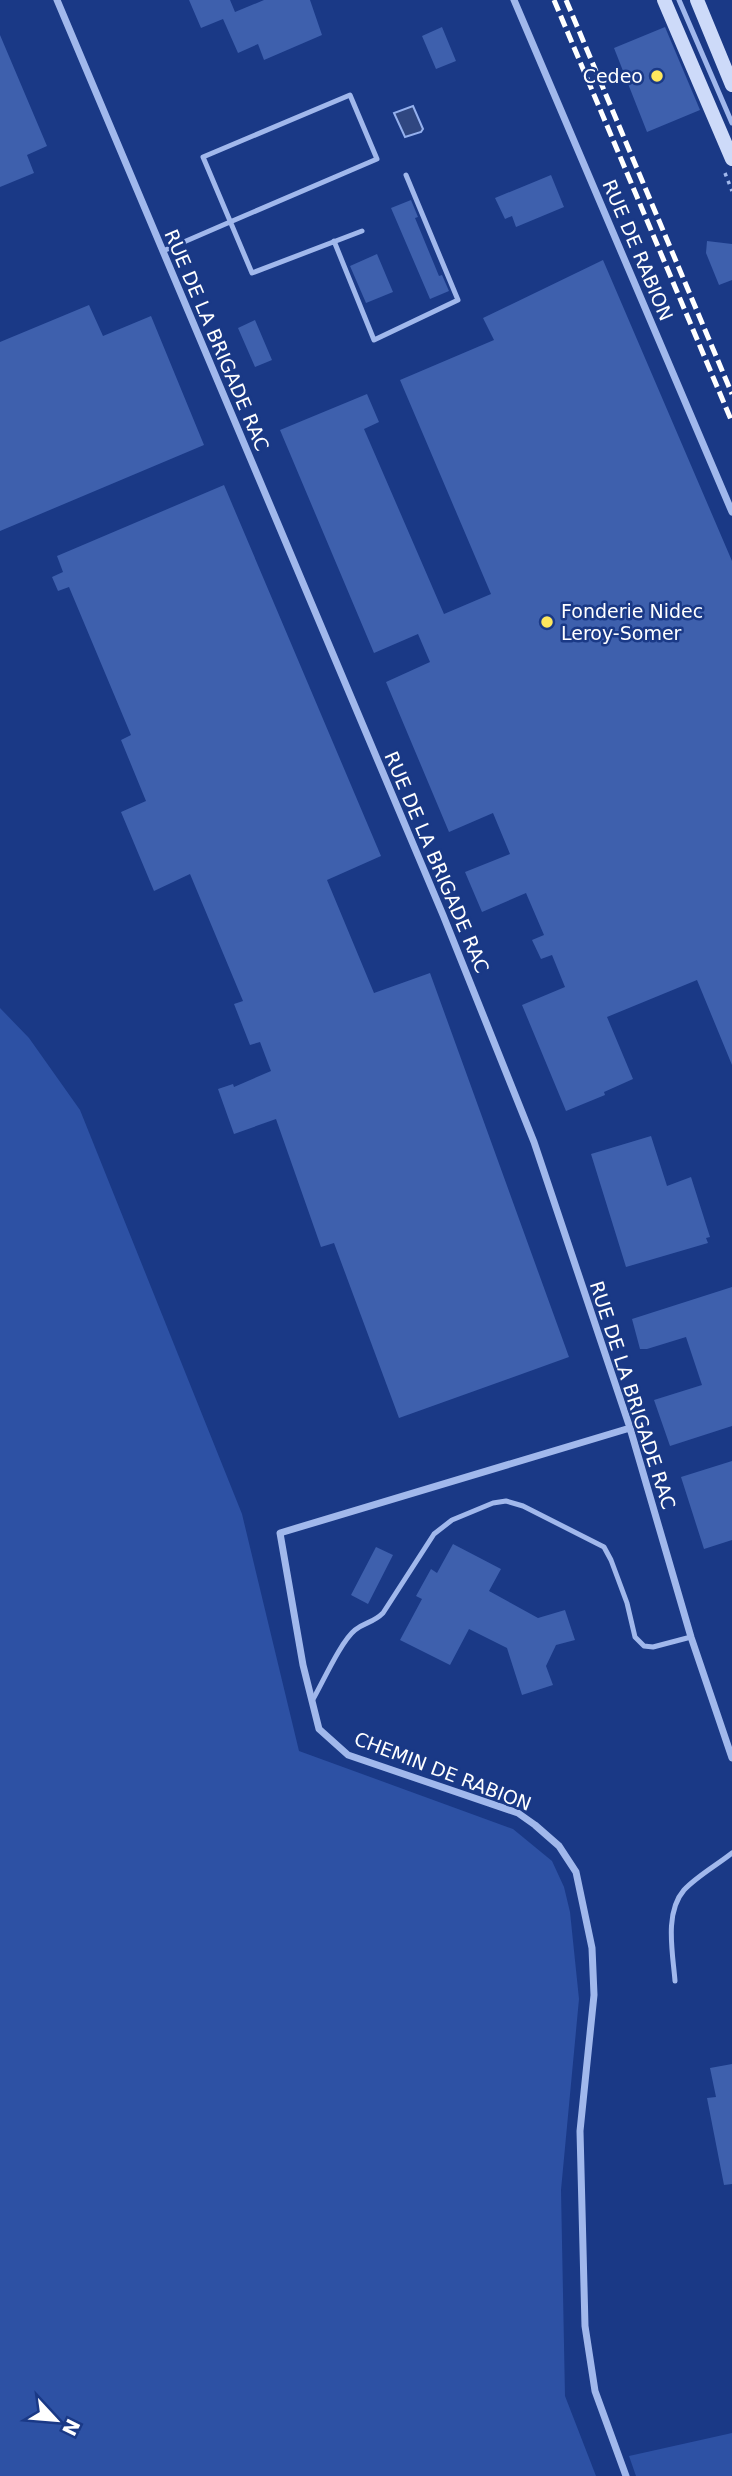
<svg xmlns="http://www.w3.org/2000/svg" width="732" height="2476" font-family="'DejaVu Sans',sans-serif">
<rect width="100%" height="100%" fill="#1a3986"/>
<path fill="#2d51a4" d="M 0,1008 L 29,1038 L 80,1110 L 242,1514 L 299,1751 L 513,1829 L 552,1861 L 564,1887 L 570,1912 L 579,1999 L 561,2190 L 565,2396 L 596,2476 L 0,2476 Z
M 732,2433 L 732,2476 L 636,2476 L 629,2456 Z"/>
<path fill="#304781" stroke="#94b0ee" stroke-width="2" d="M 413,106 L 423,129 L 421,132 L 405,137 L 394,113 Z"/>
<path fill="#3e60ad" d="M 189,0 L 230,0 L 235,12 L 264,0 L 310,0 L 322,35 L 264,60 L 258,44 L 238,53 L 223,19 L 201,28 Z
M 442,27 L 456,61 L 436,69 L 422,36 Z
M 665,27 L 700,110 L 647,132 L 614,48 Z
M 0,35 L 47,146 L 27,155 L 34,173 L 0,187 Z
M 551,175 L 564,207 L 516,227 L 512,216 L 505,219 L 495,198 Z
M 411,200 L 418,217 L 415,218 L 439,276 L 442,275 L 449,291 L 430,299 L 391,208 Z
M 707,241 L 732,244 L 732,280 L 719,285 L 706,253 Z
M 377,254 L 393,292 L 366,303 L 350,266 Z
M 603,260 L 732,561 L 732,1065 L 697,980 L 607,1017 L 633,1079 L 604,1092 L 605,1095 L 566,1111 L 522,1005 L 565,987 L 552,955 L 541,959 L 532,940 L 544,935 L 526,893 L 482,912 L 465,872 L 510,854 L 493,813 L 449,832 L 386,682 L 430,662 L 418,634 L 374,653 L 280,430 L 367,394 L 379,422 L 364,429 L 444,614 L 491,594 L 400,380 L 494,340 L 483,318 Z
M 89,305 L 103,336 L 151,316 L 204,445 L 0,531 L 0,342 Z
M 255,320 L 272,360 L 255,367 L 238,328 Z
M 224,485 L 381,856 L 327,880 L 374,993 L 430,973 L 569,1357 L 399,1418 L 334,1243 L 321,1247 L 276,1119 L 234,1134 L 218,1089 L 233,1084 L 234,1087 L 271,1071 L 260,1042 L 250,1045 L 234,1004 L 243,1001 L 190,874 L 154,891 L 121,812 L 146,801 L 121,740 L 131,735 L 69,587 L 58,591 L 52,577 L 63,572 L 57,556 Z
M 651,1136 L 667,1186 L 691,1177 L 710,1237 L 706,1238 L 708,1243 L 626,1267 L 591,1154 Z
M 732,1287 L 732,1426 L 670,1446 L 654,1400 L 702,1385 L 686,1337 L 647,1349 L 640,1349 L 632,1319 Z
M 732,1461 L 732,1540 L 704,1549 L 681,1477 Z
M 453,1544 L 501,1569 L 489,1591 L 538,1618 L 565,1610 L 575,1640 L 556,1645 L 546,1666 L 553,1685 L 522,1695 L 507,1648 L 469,1629 L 450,1665 L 400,1640 L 422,1599 L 416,1596 L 431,1569 L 437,1573 Z
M 376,1547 L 393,1555 L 368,1604 L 351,1595 Z
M 732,2064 L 732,2184 L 724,2185 L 707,2098 L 716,2097 L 710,2068 Z"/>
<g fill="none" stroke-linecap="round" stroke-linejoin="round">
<path stroke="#a1b8ec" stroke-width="3.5" stroke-dasharray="3.5 5" stroke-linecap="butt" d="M 725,173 L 732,191"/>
<path stroke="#a1b8ec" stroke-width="5" d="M 679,0 L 732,123
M 334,241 L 374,340 L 458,300 L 406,175
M 163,251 L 230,222 L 377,159 L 350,95 L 203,157 L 252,273 L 362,231
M 312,1701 C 322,1684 341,1641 355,1630 C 365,1622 373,1623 383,1613 L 434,1534 L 452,1520 L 493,1503 L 506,1501 L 523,1506 L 604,1547 L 611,1560 L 627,1603 L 635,1637 L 644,1646 L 653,1647 L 691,1637
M 675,1981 C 673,1954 664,1913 684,1890 C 697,1876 717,1865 732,1853"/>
<path stroke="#a1b8ec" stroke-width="7" d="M 57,0 L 443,915 L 534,1142 L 630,1428 L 691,1637 L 732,1758
M 514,0 L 732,512
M 626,2476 L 595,2391 L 585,2326 L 580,2131 L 594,1995 L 592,1948 L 576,1872 L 559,1846 L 535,1825 L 518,1813 L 348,1755 L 319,1729 L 303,1665 L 280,1533 L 630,1428"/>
<path stroke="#cddaf9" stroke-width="14" d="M 664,0 L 732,159
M 697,0 L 732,85"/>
<path stroke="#fff" stroke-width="5" stroke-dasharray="12 5" stroke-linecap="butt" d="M 554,0 L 732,422
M 566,0 L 732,394"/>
</g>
<g fill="#fee75d" stroke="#1a3986" stroke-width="2.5">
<circle cx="657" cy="76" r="7"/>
<circle cx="547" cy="622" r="7"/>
</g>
<g text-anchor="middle" stroke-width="5" stroke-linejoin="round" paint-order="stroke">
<g font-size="19" fill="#fff" stroke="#1a3986" text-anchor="end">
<text x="643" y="83">Cedeo</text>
<text x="561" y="618" text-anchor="start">Fonderie Nidec<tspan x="561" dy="22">Leroy-Somer</tspan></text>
</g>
<g font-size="19" fill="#fff" stroke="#1a3986">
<text transform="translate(638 250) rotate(67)" y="7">RUE DE RABION</text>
<text transform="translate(217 340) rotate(67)" y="7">RUE DE LA BRIGADE RAC</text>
<text transform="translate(437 862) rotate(67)" y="7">RUE DE LA BRIGADE RAC</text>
<text transform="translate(633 1395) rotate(72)" y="7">RUE DE LA BRIGADE RAC</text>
<text transform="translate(443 1771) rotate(21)" y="7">CHEMIN DE RABION</text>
</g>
</g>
<g transform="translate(56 2420) rotate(116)" stroke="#1a3986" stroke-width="5" paint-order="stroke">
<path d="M0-5L12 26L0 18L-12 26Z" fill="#ffffff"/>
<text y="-10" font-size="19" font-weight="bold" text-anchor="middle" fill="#ffffff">N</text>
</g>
</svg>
